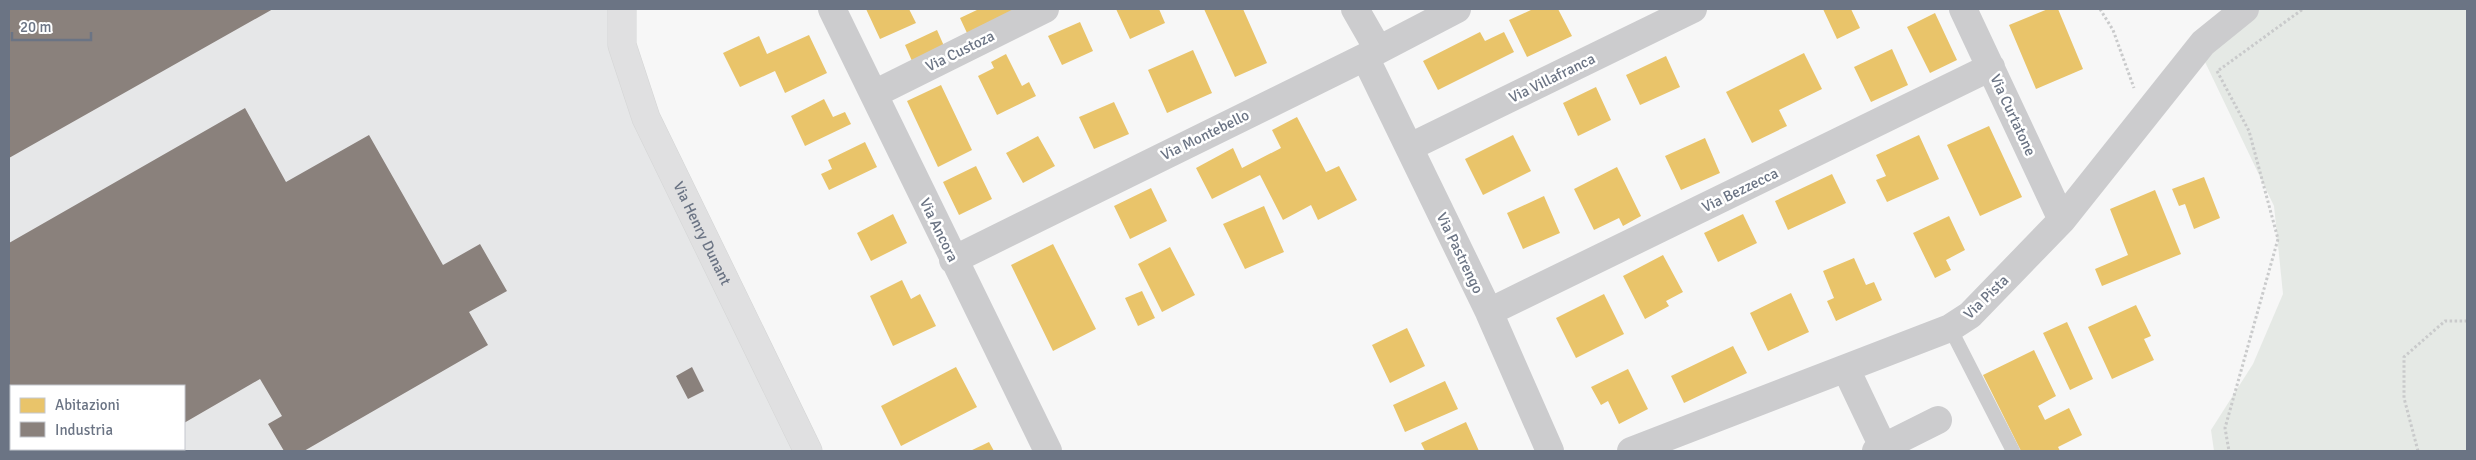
<svg xmlns="http://www.w3.org/2000/svg" width="2476" height="460" font-family="Signika,sans-serif">
<rect width="100%" height="100%" fill="#f7f7f7"/>
<path fill="#e6e7e8" fill-rule="evenodd" d="M 9,9 L 612,9 L 798,451 L 9,451 ZM 11,386 L 184,386 L 184,449 L 11,449 Z"/>
<path fill="#e5e9e5" d="M 2237,9 L 2467,9 L 2467,451 L 2214,451 L 2211,430 L 2253,364 L 2283,294 L 2274,206 L 2194,39 Z"/>
<path fill="#e9c46a" d="M 866,9 L 909,9 L 916,23 L 880,39 Z
M 979,9 L 1017,9 L 967,33 L 960,18 Z
M 1116,9 L 1159,9 L 1165,23 L 1130,39 Z
M 1204,9 L 1243,9 L 1267,63 L 1235,77 Z
M 1533,9 L 1558,9 L 1572,36 L 1527,57 L 1509,20 Z
M 1823,9 L 1851,9 L 1860,28 L 1837,39 Z
M 2048,9 L 2058,9 L 2083,69 L 2036,89 L 2009,25 Z
M 1935,13 L 1957,60 L 1930,73 L 1907,27 Z
M 1080,22 L 1093,51 L 1062,65 L 1048,36 Z
M 937,30 L 944,46 L 912,61 L 905,45 Z
M 1480,32 L 1485,41 L 1504,32 L 1514,52 L 1438,90 L 1423,61 Z
M 809,35 L 827,73 L 785,93 L 775,71 L 740,87 L 723,53 L 759,36 L 767,54 Z
M 1892,49 L 1908,85 L 1871,102 L 1854,67 Z
M 1193,50 L 1212,93 L 1167,113 L 1148,70 Z
M 1804,53 L 1822,89 L 1779,110 L 1787,126 L 1752,143 L 1726,92 Z
M 1006,54 L 1022,86 L 1029,82 L 1036,96 L 997,115 L 978,76 L 994,68 L 991,62 Z
M 1666,56 L 1680,87 L 1640,105 L 1626,75 Z
M 941,85 L 972,150 L 938,167 L 907,101 Z
M 1596,87 L 1611,120 L 1578,136 L 1563,103 Z
M 824,99 L 833,117 L 845,112 L 851,124 L 805,146 L 791,116 Z
M 1114,102 L 1129,134 L 1094,149 L 1079,117 Z
M 1297,117 L 1326,172 L 1339,166 L 1357,200 L 1318,220 L 1311,205 L 1283,220 L 1260,175 L 1212,199 L 1196,168 L 1233,148 L 1242,168 L 1281,148 L 1272,130 Z
M 1989,126 L 2022,197 L 1980,216 L 1947,145 Z
M 1513,135 L 1531,171 L 1483,195 L 1465,159 Z
M 1919,135 L 1939,179 L 1887,202 L 1876,180 L 1886,176 L 1876,155 Z
M 1038,136 L 1055,166 L 1023,183 L 1006,153 Z
M 1705,138 L 1720,173 L 1681,190 L 1665,156 Z
M 865,142 L 877,167 L 829,190 L 821,174 L 832,169 L 828,160 Z
M 976,166 L 992,199 L 959,215 L 943,182 Z
M 1617,167 L 1641,216 L 1623,226 L 1619,218 L 1594,230 L 1574,189 Z
M 1832,174 L 1846,203 L 1788,230 L 1775,201 Z
M 2204,177 L 2220,218 L 2194,229 L 2185,204 L 2179,206 L 2172,189 Z
M 1151,188 L 1167,221 L 1130,239 L 1114,206 Z
M 2155,190 L 2181,254 L 2102,286 L 2095,269 L 2128,255 L 2110,209 Z
M 1544,196 L 1560,233 L 1523,249 L 1507,213 Z
M 1264,206 L 1284,252 L 1245,269 L 1223,224 Z
M 893,214 L 907,243 L 871,261 L 857,233 Z
M 1743,214 L 1757,243 L 1718,262 L 1704,233 Z
M 1949,216 L 1965,250 L 1946,260 L 1951,270 L 1935,278 L 1913,233 Z
M 1053,244 L 1096,329 L 1053,351 L 1011,265 Z
M 1170,247 L 1195,295 L 1162,312 L 1138,264 Z
M 1663,255 L 1683,292 L 1666,301 L 1669,306 L 1645,319 L 1623,276 Z
M 1854,258 L 1866,285 L 1874,282 L 1882,300 L 1836,321 L 1827,301 L 1834,298 L 1823,271 Z
M 902,280 L 911,299 L 920,294 L 936,326 L 893,346 L 870,296 Z
M 1142,291 L 1155,318 L 1138,326 L 1125,298 Z
M 1791,293 L 1809,332 L 1768,351 L 1750,313 Z
M 1604,294 L 1624,334 L 1576,358 L 1556,318 Z
M 2136,305 L 2151,336 L 2144,339 L 2154,360 L 2112,379 L 2088,327 Z
M 2067,322 L 2093,379 L 2070,390 L 2043,333 Z
M 1407,328 L 1425,366 L 1390,383 L 1372,345 Z
M 1733,346 L 1747,373 L 1684,403 L 1671,376 Z
M 2034,350 L 2056,396 L 2038,406 L 2045,420 L 2069,408 L 2082,435 L 2058,447 L 2060,451 L 2021,451 L 1983,375 Z
M 956,367 L 977,407 L 901,446 L 881,406 Z
M 1628,369 L 1648,409 L 1619,424 L 1608,401 L 1601,405 L 1591,387 Z
M 1445,381 L 1458,409 L 1405,432 L 1393,405 Z
M 1466,422 L 1479,451 L 1425,451 L 1421,443 Z
M 989,442 L 994,451 L 970,451 Z"/>
<path fill="#8a817c" d="M 9,9 L 273,9 L 9,158 Z
M 245,108 L 286,182 L 369,135 L 443,265 L 480,244 L 507,291 L 469,312 L 488,345 L 304,451 L 284,451 L 268,424 L 282,416 L 260,379 L 184,423 L 184,386 L 11,386 L 11,449 L 138,449 L 134,451 L 9,451 L 9,243 Z
M 692,367 L 704,391 L 688,399 L 676,376 Z"/>
<g fill="none" stroke-linecap="round" stroke-linejoin="round">
<defs>
<g id="secondary">
<path id="s1" d="M 622,9 L 622,45 L 646,118 L 808,451"/>
</g>
</defs>
<use href="#secondary" stroke="#d4d5d5" stroke-width="29"/>
<path stroke="#c9cacb" stroke-width="3" stroke-dasharray="2.5 2.5" stroke-linecap="butt" d="M 2100,9 L 2113,30 L 2134,88
M 2219,70 L 2303,9
M 2217,71 L 2249,131 L 2278,239 L 2225,428 L 2229,451
M 2418,451 L 2404,398 L 2404,357 L 2445,321 L 2467,321"/>
<path stroke="#ccccce" stroke-width="14" d="M 1950,328 L 2013,451"/>
<path stroke="#ccccce" stroke-width="28" d="M 832,9 L 1048,451
M 1355,9 L 1378,49
M 1963,9 L 2062,220
M 1365,57 L 1489,312 L 1550,451
M 874,94 L 1045,9
M 1410,147 L 1693,9
M 953,260 L 1365,57 L 1457,9
M 1489,312 L 1991,67
M 1846,369 L 1885,451
M 1631,451 L 1950,328 L 1970,315 L 2062,220 L 2203,43 L 2245,9
M 1876,451 L 1938,420"/>
<use href="#secondary" stroke="#e0e0e1" stroke-width="28"/>
</g>
<g text-anchor="middle" stroke-width="5" stroke-linejoin="round" paint-order="stroke">
<g font-size="15" fill="#6b7484" stroke="#fff">
<text transform="translate(960 51) rotate(-26)" y="5">Via Custoza</text>
<text transform="translate(1552 78) rotate(-26)" y="5">Via Villafranca</text>
<text transform="translate(2013 115) rotate(65)" y="5">Via Curtatone</text>
<text transform="translate(1205 135) rotate(-26)" y="5">Via Montebello</text>
<text transform="translate(1740 190) rotate(-26)" y="5">Via Bezzecca</text>
<text transform="translate(939 230) rotate(64)" y="5">Via Ancora</text>
<text dy="5" stroke="none"><textPath href="#s1" startOffset="241">Via Henry Dunant</textPath></text>
<text transform="translate(1460 253) rotate(64)" y="5">Via Pastrengo</text>
<text transform="translate(1986 297) rotate(-44)" y="5">Via Pista</text>
</g>
</g>
<rect width="2476" height="460" fill="none" stroke="#6b7484" stroke-width="20"/>
<rect x="10" y="385" width="175" height="65" fill="#ffffff" stroke="#c4c7ce"/>
<rect x="20" y="398" width="25" height="15" fill="#e9c46a" stroke="#c4c7ce"/>
<text x="55" y="410" font-size="15" fill="#6b7484">Abitazioni</text>
<rect x="20" y="422" width="25" height="15" fill="#8a817c" stroke="#c4c7ce"/>
<text x="55" y="435" font-size="15" fill="#6b7484">Industria</text>
<path d="M12 32v8h79v-8" fill="none" stroke="#6b7484" stroke-width="2.5"/>
<text x="20" y="32" font-size="15" fill="#6b7484" stroke="#ffffff" stroke-width="4" paint-order="stroke">20 m</text>
</svg>
